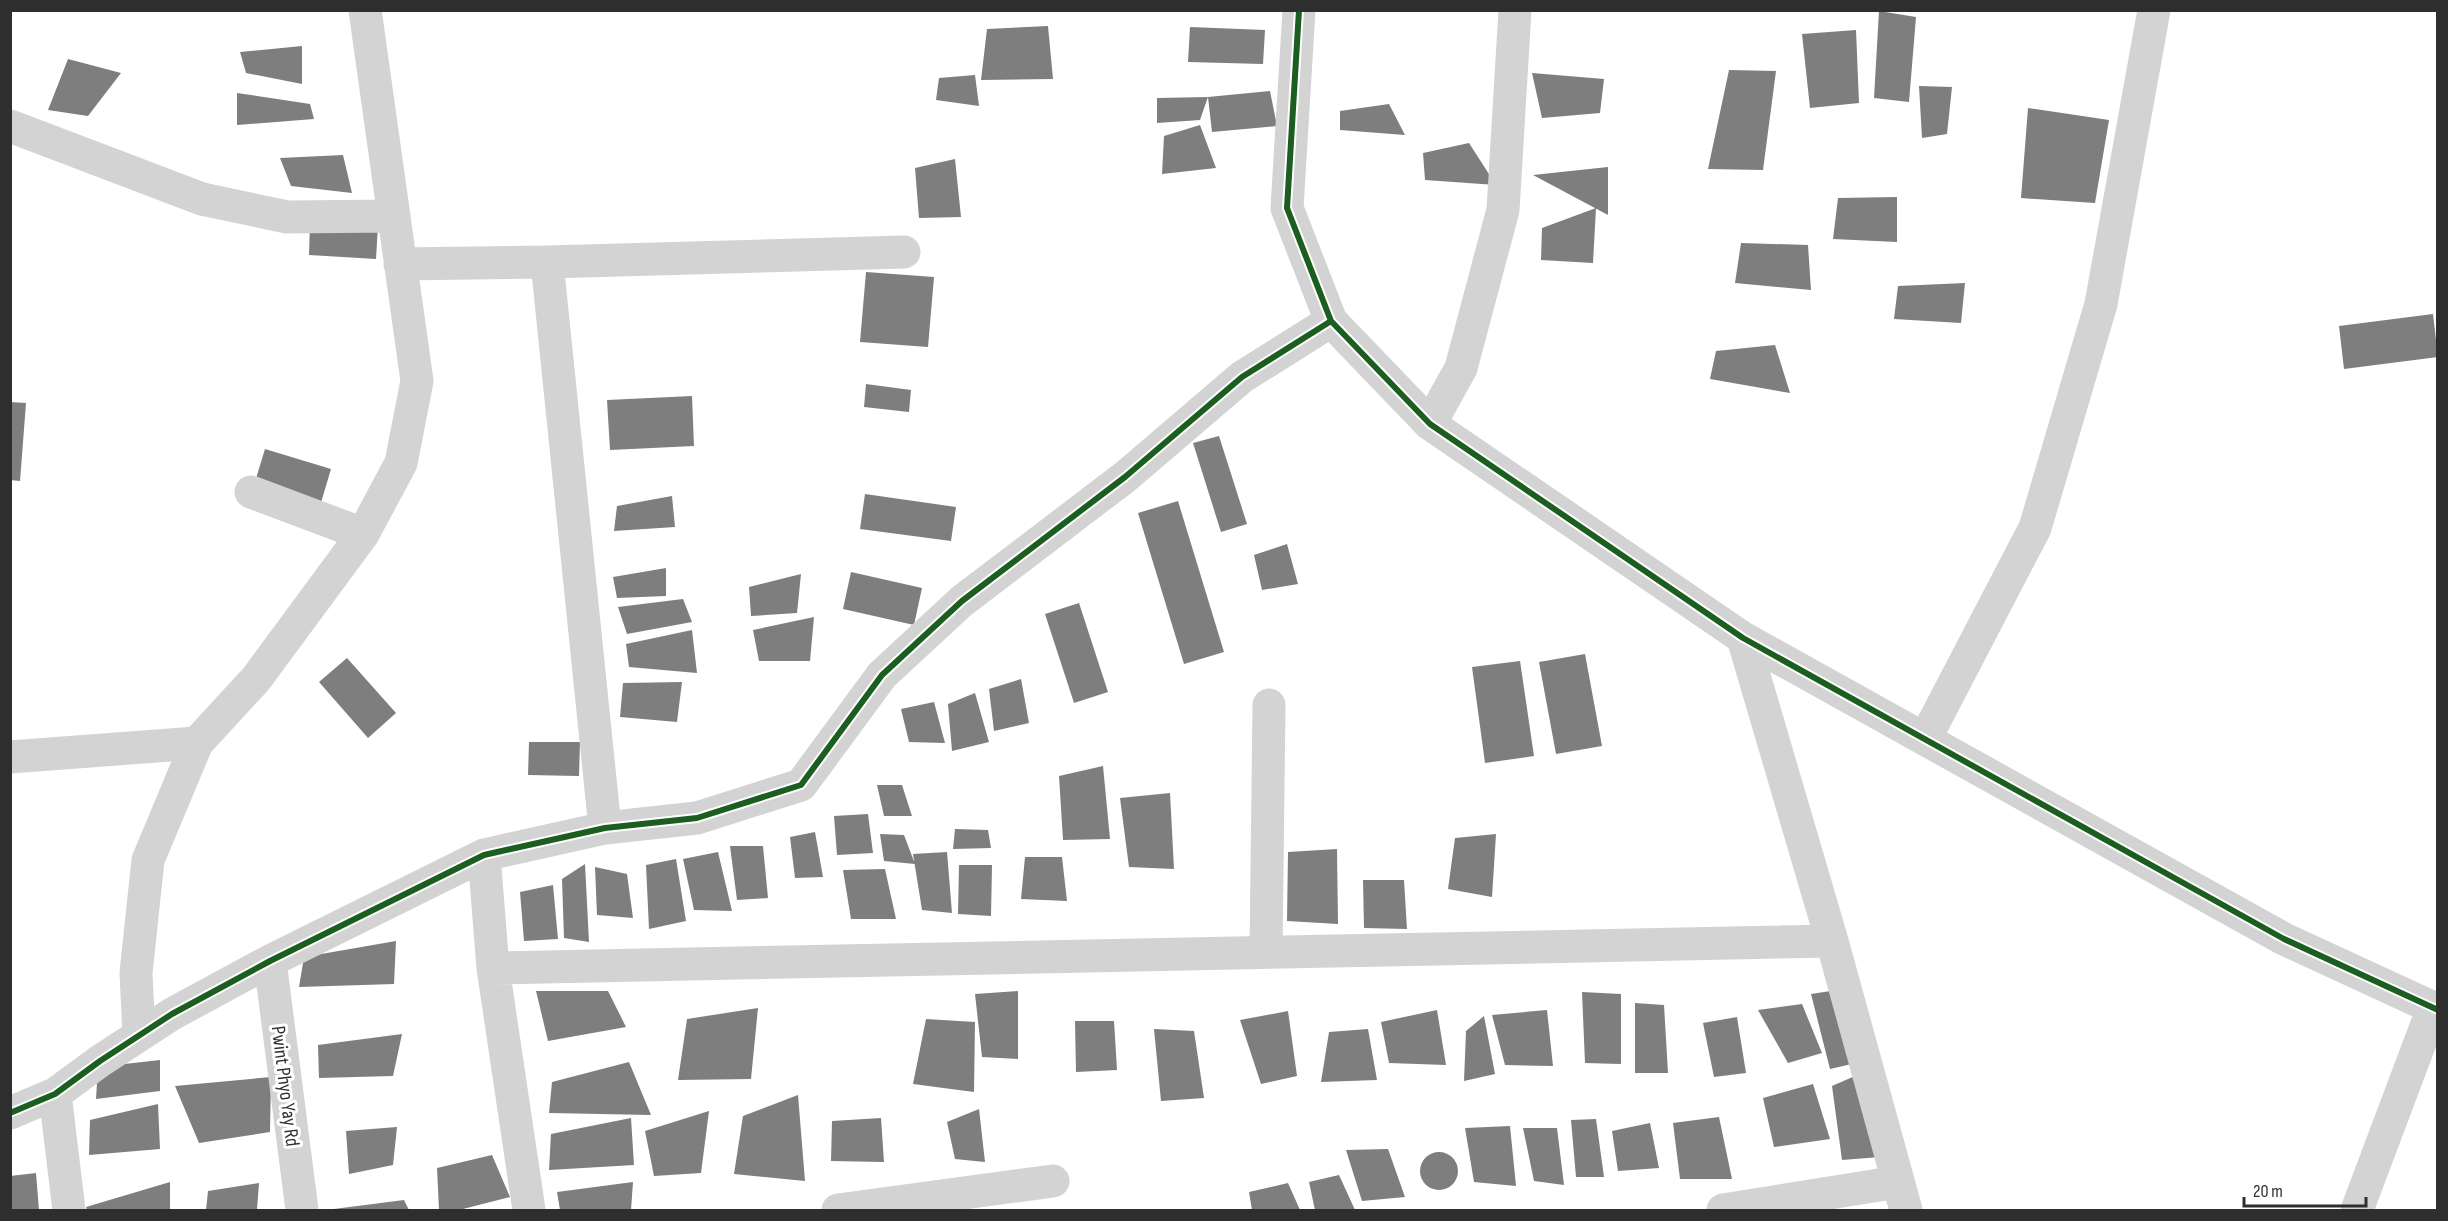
<svg xmlns="http://www.w3.org/2000/svg" width="2448" height="1221" font-family="'Sofia Sans Condensed',sans-serif">
<rect width="100%" height="100%" fill="#fff"/>
<path fill="#7e7e7e" d="M 1879,11 L 1916,17 L 1909,102 L 1874,98 Z
M 1048,26 L 1053,79 L 981,80 L 987,29 Z
M 1190,27 L 1265,30 L 1263,64 L 1188,62 Z
M 1856,30 L 1859,103 L 1810,108 L 1802,34 Z
M 302,46 L 302,84 L 246,73 L 240,52 Z
M 68,59 L 121,73 L 88,116 L 48,110 Z
M 1729,70 L 1776,71 L 1763,170 L 1708,169 Z
M 1532,73 L 1604,79 L 1600,113 L 1542,118 Z
M 975,75 L 979,106 L 936,100 L 939,78 Z
M 1919,86 L 1952,87 L 1947,134 L 1922,138 Z
M 1270,91 L 1277,126 L 1212,132 L 1208,97 Z
M 237,93 L 310,104 L 314,119 L 237,125 Z
M 1208,97 L 1200,120 L 1157,123 L 1157,98 Z
M 1389,104 L 1405,135 L 1340,130 L 1340,111 Z
M 2028,108 L 2109,120 L 2095,203 L 2021,198 Z
M 1200,125 L 1216,168 L 1162,174 L 1164,136 Z
M 1469,143 L 1496,185 L 1425,180 L 1423,153 Z
M 343,155 L 352,193 L 291,186 L 280,158 Z
M 955,159 L 961,217 L 919,218 L 915,168 Z
M 1608,167 L 1608,215 L 1533,175 Z
M 1897,197 L 1897,242 L 1833,239 L 1838,198 Z
M 1596,208 L 1593,263 L 1541,260 L 1542,228 Z
M 310,221 L 378,225 L 376,259 L 309,255 Z
M 1741,243 L 1808,245 L 1811,290 L 1735,283 Z
M 866,272 L 934,277 L 928,347 L 860,342 Z
M 1965,283 L 1961,323 L 1894,319 L 1898,286 Z
M 2433,314 L 2438,357 L 2344,369 L 2339,326 Z
M 1775,345 L 1790,393 L 1710,379 L 1716,351 Z
M 866,384 L 911,390 L 909,412 L 864,407 Z
M 692,396 L 694,446 L 610,450 L 607,400 Z
M 10,402 L 26,403 L 20,481 L 10,480 Z
M 1219,436 L 1247,524 L 1221,532 L 1193,443 Z
M 265,449 L 331,469 L 320,506 L 254,485 Z
M 865,494 L 956,507 L 951,541 L 860,529 Z
M 672,496 L 675,527 L 614,531 L 617,506 Z
M 1178,501 L 1224,652 L 1184,664 L 1138,513 Z
M 1287,544 L 1298,584 L 1262,590 L 1254,555 Z
M 666,568 L 666,596 L 617,598 L 613,577 Z
M 851,572 L 922,588 L 914,625 L 843,609 Z
M 801,574 L 797,613 L 751,616 L 749,587 Z
M 683,599 L 692,622 L 627,634 L 618,607 Z
M 1079,603 L 1108,692 L 1074,703 L 1045,614 Z
M 814,617 L 810,661 L 759,661 L 753,630 Z
M 692,630 L 697,673 L 629,667 L 626,644 Z
M 1585,654 L 1602,746 L 1556,754 L 1539,662 Z
M 347,658 L 396,713 L 368,738 L 319,682 Z
M 1520,661 L 1534,756 L 1485,763 L 1472,667 Z
M 1021,679 L 1029,723 L 994,731 L 989,689 Z
M 682,682 L 677,722 L 620,717 L 623,683 Z
M 975,693 L 989,742 L 952,751 L 948,704 Z
M 934,702 L 945,743 L 909,742 L 901,709 Z
M 529,742 L 580,742 L 579,776 L 528,775 Z
M 1103,766 L 1110,839 L 1063,840 L 1059,776 Z
M 877,785 L 902,785 L 912,816 L 884,816 Z
M 1170,793 L 1174,869 L 1129,867 L 1120,798 Z
M 868,814 L 873,853 L 837,855 L 834,816 Z
M 955,829 L 988,830 L 991,848 L 953,849 Z
M 815,832 L 823,877 L 795,878 L 790,837 Z
M 880,834 L 904,835 L 915,864 L 884,861 Z
M 1496,834 L 1492,897 L 1448,889 L 1455,838 Z
M 730,846 L 763,846 L 768,898 L 737,900 Z
M 1337,849 L 1338,924 L 1287,921 L 1288,852 Z
M 718,852 L 732,911 L 694,910 L 683,859 Z
M 947,852 L 952,913 L 922,910 L 913,854 Z
M 1025,857 L 1062,857 L 1067,901 L 1021,899 Z
M 676,859 L 686,921 L 649,929 L 646,865 Z
M 585,864 L 589,942 L 564,938 L 562,879 Z
M 959,865 L 992,865 L 991,916 L 958,914 Z
M 595,867 L 627,874 L 633,918 L 597,915 Z
M 885,869 L 896,919 L 851,919 L 843,870 Z
M 1363,880 L 1404,880 L 1407,929 L 1364,928 Z
M 553,885 L 558,939 L 524,941 L 520,892 Z
M 396,941 L 394,984 L 299,987 L 304,957 Z
M 1837,990 L 1856,1063 L 1830,1069 L 1811,994 Z
M 536,991 L 608,991 L 626,1027 L 548,1041 Z
M 1018,991 L 1018,1059 L 982,1057 L 975,994 Z
M 1582,992 L 1621,994 L 1621,1064 L 1585,1063 Z
M 1635,1003 L 1664,1005 L 1668,1073 L 1635,1073 Z
M 1802,1004 L 1822,1053 L 1788,1063 L 1758,1010 Z
M 758,1008 L 751,1079 L 678,1080 L 687,1019 Z
M 1437,1010 L 1446,1065 L 1389,1063 L 1381,1022 Z
M 1547,1010 L 1553,1066 L 1505,1065 L 1492,1015 Z
M 1288,1011 L 1297,1076 L 1261,1084 L 1240,1020 Z
M 1484,1016 L 1495,1074 L 1464,1081 L 1466,1031 Z
M 1737,1017 L 1746,1073 L 1714,1077 L 1703,1023 Z
M 926,1019 L 975,1022 L 974,1092 L 913,1084 Z
M 1075,1021 L 1114,1021 L 1117,1070 L 1076,1072 Z
M 1154,1029 L 1194,1031 L 1204,1098 L 1161,1101 Z
M 1368,1029 L 1377,1080 L 1321,1082 L 1329,1032 Z
M 402,1034 L 393,1076 L 319,1078 L 318,1045 Z
M 160,1060 L 160,1091 L 96,1099 L 98,1067 Z
M 629,1062 L 651,1115 L 549,1113 L 552,1082 Z
M 1864,1072 L 1880,1157 L 1842,1160 L 1832,1086 Z
M 271,1077 L 270,1132 L 199,1143 L 175,1086 Z
M 1813,1084 L 1830,1139 L 1774,1147 L 1763,1098 Z
M 798,1095 L 805,1181 L 734,1174 L 743,1116 Z
M 158,1104 L 160,1149 L 89,1155 L 90,1120 Z
M 979,1109 L 985,1162 L 955,1159 L 947,1122 Z
M 709,1111 L 701,1173 L 654,1176 L 645,1131 Z
M 1719,1117 L 1732,1179 L 1680,1179 L 1673,1123 Z
M 631,1118 L 634,1165 L 549,1170 L 551,1134 Z
M 881,1118 L 884,1162 L 831,1161 L 832,1121 Z
M 1596,1119 L 1604,1177 L 1576,1177 L 1571,1120 Z
M 1650,1123 L 1659,1168 L 1618,1171 L 1612,1131 Z
M 1510,1126 L 1516,1186 L 1474,1182 L 1465,1128 Z
M 397,1127 L 393,1165 L 349,1174 L 346,1131 Z
M 1523,1128 L 1557,1128 L 1564,1185 L 1534,1181 Z
M 1388,1149 L 1405,1197 L 1362,1201 L 1346,1150 Z
M1420 1171a19 19 0 1 1 38 0a19 19 0 1 1-38 0Z
M 492,1155 L 510,1197 L 459,1210 L 439,1210 L 437,1168 Z
M 36,1173 L 39,1210 L 10,1210 L 10,1176 Z
M 1339,1175 L 1355,1210 L 1315,1210 L 1309,1182 Z
M 170,1182 L 170,1210 L 87,1210 L 86,1207 Z
M 633,1182 L 631,1210 L 560,1210 L 557,1192 Z
M 259,1183 L 257,1210 L 206,1210 L 208,1191 Z
M 1288,1183 L 1300,1210 L 1252,1210 L 1249,1192 Z
M 404,1200 L 409,1210 L 335,1210 L 334,1209 Z"/>
<g fill="none" stroke-linecap="round" stroke-linejoin="round">
<path stroke="#d3d3d3" stroke-width="33" d="M 1299,10 L 1287,208 L 1331,321 L 1430,424 L 1743,638 L 2284,939 L 2438,1010
M 10,126 L 202,199 L 287,217 L 394,216
M 547,262 L 605,828
M 400,264 L 547,262 L 904,252
M 1430,424 L 1461,368 L 1503,210 L 1515,10
M 251,492 L 363,534
M 1743,638 L 1832,941 L 1906,1210
M 1925,739 L 2035,528 L 2101,304 L 2154,10
M 10,757 L 197,743
M 484,855 L 493,968 L 529,1210
M 1266,952 L 1269,705
M 270,961 L 302,1210
M 493,968 L 1832,941
M 139,1035 L 136,973 L 148,860 L 197,743 L 256,679 L 363,534 L 401,463 L 417,381 L 365,10
M 55,1094 L 69,1210
M 10,1113 L 55,1094 L 100,1061 L 172,1014 L 270,961 L 484,855 L 605,828 L 697,818 L 801,785 L 882,675 L 962,601 L 1125,477 L 1242,377 L 1331,321
M 838,1210 L 1053,1181
M 1723,1210 L 1898,1182
M 2357,1210 L 2433,1008"/>
<defs>
<path id="cycleway" d="M 1299,10 L 1287,208 L 1331,321 L 1430,424 L 1743,638 L 2284,939 L 2438,1010
M 10,1113 L 55,1094 L 100,1061 L 172,1014 L 270,961 L 484,855 L 605,828 L 697,818 L 801,785 L 882,675 L 962,601 L 1125,477 L 1242,377 L 1331,321"/>
</defs>
<use href="#cycleway" stroke="#fff" stroke-width="10"/>
<use href="#cycleway" stroke="#1b5e20" stroke-width="6"/>
</g>
<g text-anchor="middle" stroke-width="6" stroke-linejoin="round" paint-order="stroke">
<g font-size="20" fill="#2e2e2e" stroke="#fff">
<text transform="translate(286 1086) rotate(83)" y="7">Pwint Phyo Yay Rd</text>
</g>
</g>
<rect width="2448" height="1221" fill="none" stroke="#2e2e2e" stroke-width="24"/>
<path d="M2244 1197v9h122v-9" fill="none" stroke="#2e2e2e" stroke-width="3"/>
<text x="2253" y="1197" font-size="18" fill="#2e2e2e" stroke="#ffffff" stroke-width="4.5" paint-order="stroke">20 m</text>
</svg>
